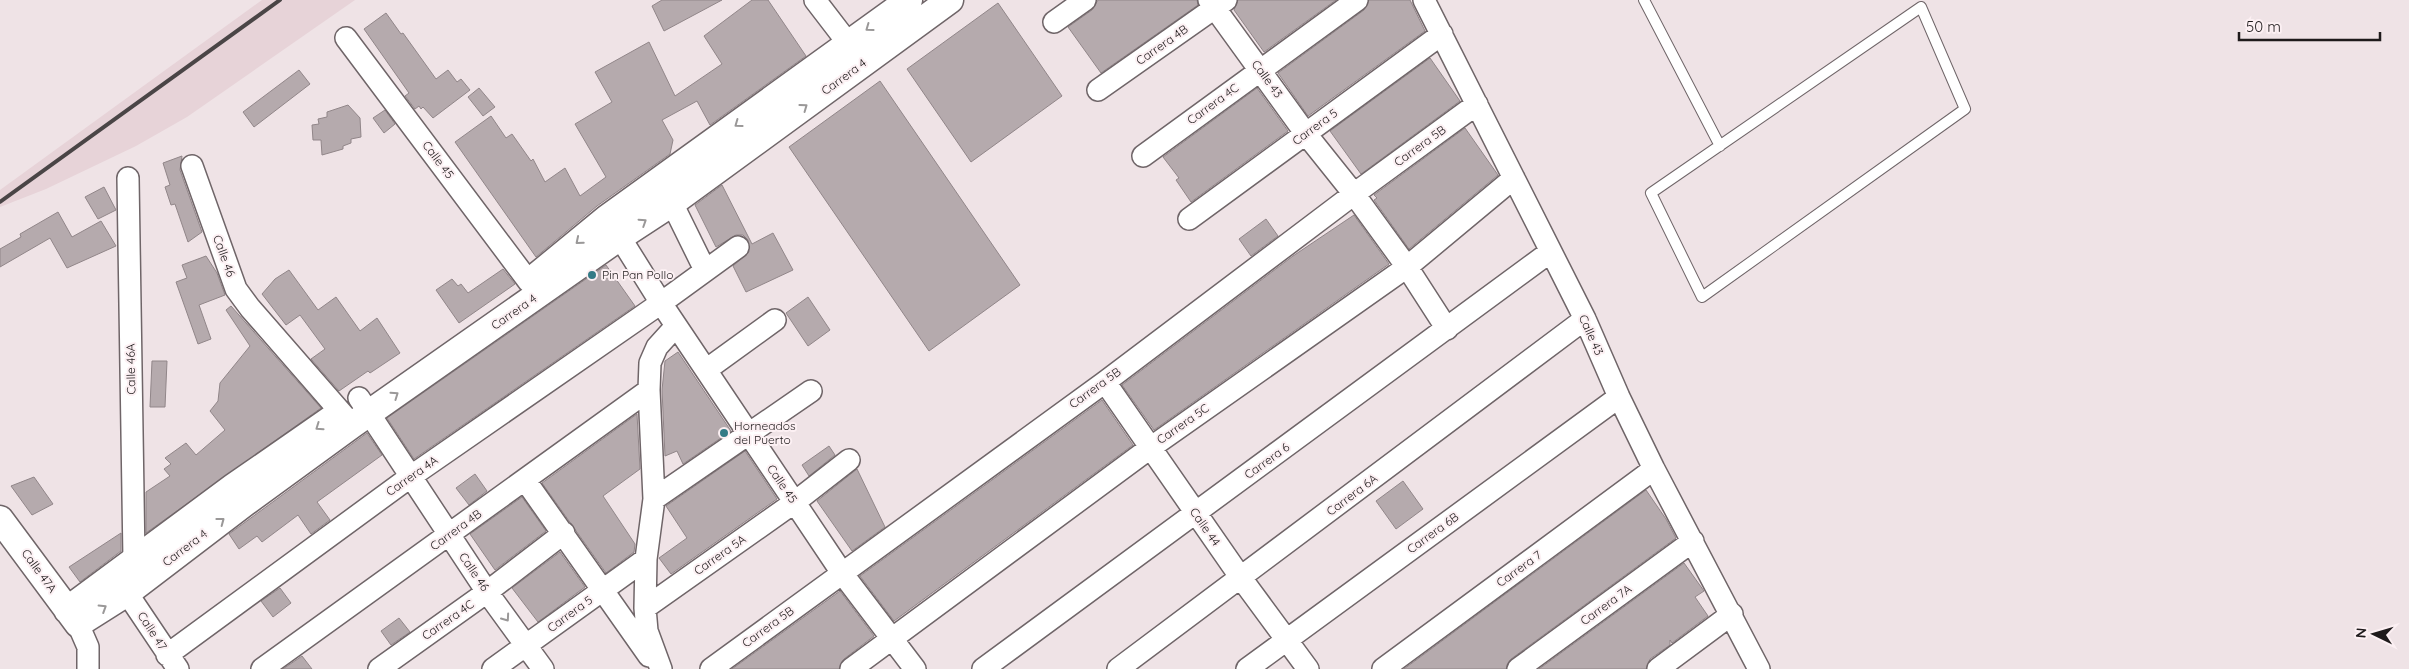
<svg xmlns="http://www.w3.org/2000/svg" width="2409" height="669" font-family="Quicksand,sans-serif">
<rect width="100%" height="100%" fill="#efe3e6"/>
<path fill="#e7d3d8" d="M 262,0 L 355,0 L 187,117 L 136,146 L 46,189 L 0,207 L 0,190 Z"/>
<path fill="#b5aaad" stroke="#918689" d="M 662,0 L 722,0 L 664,31 L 652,6 Z
M 752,0 L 768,0 L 806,56 L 710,125 L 697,101 L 662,120 L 673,140 L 670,154 L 597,206 L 536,257 L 455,142 L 491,116 L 506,138 L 512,134 L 531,161 L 533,159 L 545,182 L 565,168 L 580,196 L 606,177 L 575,124 L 612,102 L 595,72 L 649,42 L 675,96 L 722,64 L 704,36 Z
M 1098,0 L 1197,0 L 1198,5 L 1101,73 L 1068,27 L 1092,10 Z
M 1238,0 L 1336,0 L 1264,52 L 1234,10 Z
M 1369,0 L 1410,0 L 1425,31 L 1308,116 L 1278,73 L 1364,10 Z
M 998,3 L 1062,96 L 971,162 L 907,69 Z
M 386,13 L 401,34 L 403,33 L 436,79 L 448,70 L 457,82 L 461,79 L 470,90 L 433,118 L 423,107 L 421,109 L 419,106 L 415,109 L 405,96 L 409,93 L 364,29 Z
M 1430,58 L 1460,101 L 1361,174 L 1330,131 Z
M 299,70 L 310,84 L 254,127 L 243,112 Z
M 880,81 L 1020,285 L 929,351 L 789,147 Z
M 479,88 L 495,107 L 483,116 L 468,97 Z
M 1257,88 L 1288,131 L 1191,202 L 1176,180 L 1179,178 L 1163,157 Z
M 348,105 L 360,118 L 361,137 L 351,139 L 351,143 L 343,146 L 343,149 L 322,155 L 321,140 L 313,140 L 312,125 L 319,124 L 318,119 L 327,117 L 327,112 Z
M 385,110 L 395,124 L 384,133 L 373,118 Z
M 1465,128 L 1498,175 L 1409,249 L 1374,200 L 1377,198 L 1374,195 Z
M 182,156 L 180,170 L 202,232 L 188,242 L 175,204 L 171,205 L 165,187 L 170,185 L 163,163 Z
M 722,185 L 752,244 L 773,233 L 793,270 L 746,292 L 733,266 L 749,252 L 748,240 L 743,235 L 736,235 L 716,247 L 695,205 Z
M 104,187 L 116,210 L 98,219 L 85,197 Z
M 58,212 L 72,237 L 101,221 L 116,246 L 67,268 L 50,238 L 0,267 L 0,249 L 21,237 L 20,234 Z
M 1354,215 L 1389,264 L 1154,430 L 1122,385 L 1293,256 Z
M 1266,219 L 1278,236 L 1251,256 L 1239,239 Z
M 206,256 L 217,273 L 225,295 L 199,305 L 211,339 L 198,344 L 176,282 L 187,278 L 182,265 Z
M 606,265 L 635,306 L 414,459 L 387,418 Z
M 503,269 L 515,284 L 459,323 L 436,290 L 452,279 L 458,286 L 461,284 L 468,293 Z
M 289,270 L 318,310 L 336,297 L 360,331 L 377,318 L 400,353 L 370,373 L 368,371 L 339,391 L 311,359 L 325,349 L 300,315 L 286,325 L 262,294 L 275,279 Z
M 808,297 L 830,330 L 808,346 L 786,313 Z
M 231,306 L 321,408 L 146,533 L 146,492 L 170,476 L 164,469 L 171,464 L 165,458 L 186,443 L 196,455 L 225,430 L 210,411 L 218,401 L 220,383 L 250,346 L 226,310 Z
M 678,352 L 731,431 L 683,464 L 677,451 L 665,456 L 662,390 L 665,361 Z
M 152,361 L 167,361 L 165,407 L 150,407 Z
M 1102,400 L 1133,445 L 894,621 L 860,576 Z
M 637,414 L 640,469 L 603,496 L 635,544 L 634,552 L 606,573 L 542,483 Z
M 367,433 L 382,455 L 317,502 L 330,520 L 311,534 L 298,515 L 262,542 L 257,536 L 239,549 L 229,534 Z
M 829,446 L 835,455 L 809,476 L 802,465 Z
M 745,451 L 777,499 L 671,574 L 659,558 L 687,538 L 666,506 Z
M 857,469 L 885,527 L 852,551 L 817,501 Z
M 475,474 L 487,491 L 469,505 L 456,488 Z
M 34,477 L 53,504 L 32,515 L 11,486 Z
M 1403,481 L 1423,509 L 1396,529 L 1376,501 Z
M 1646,490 L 1666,519 L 1676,538 L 1511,659 L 1506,669 L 1404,669 Z
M 522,497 L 546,531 L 495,570 L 470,534 Z
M 121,533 L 121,551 L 80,582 L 69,567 Z
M 560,552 L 585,587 L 538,622 L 512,588 Z
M 1684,563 L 1704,591 L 1695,597 L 1708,616 L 1672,643 L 1670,640 L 1670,645 L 1650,659 L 1646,669 L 1539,669 Z
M 280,588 L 291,603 L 273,617 L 261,601 Z
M 840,591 L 874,636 L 844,659 L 839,669 L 732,669 Z
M 399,618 L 410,632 L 391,645 L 381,631 Z
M 302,656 L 312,669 L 283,669 Z"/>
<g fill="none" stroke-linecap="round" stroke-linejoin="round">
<defs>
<path id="service" d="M 1644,0 L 1720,146
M 1921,7 L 1965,109 L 1702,297 L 1651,193 Z"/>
<path id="minor" d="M 815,0 L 848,43
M 1209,0 L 1306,134 L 1354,194 L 1407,267 L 1447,329
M 1424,0 L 1585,319 L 1619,397 L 1654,469 L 1759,669
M 1054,22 L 1085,0
M 346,38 L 529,282
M 1098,90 L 1226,0
M 1143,156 L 1357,0
M 192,166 L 236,289 L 250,308 L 352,425
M 128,178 L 134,559
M 672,203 L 705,270
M 1189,219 L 1442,34
M 611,223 L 661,303 L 842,573 L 915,669
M 706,370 L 775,320
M 1105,382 L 1241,578 L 1308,669
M 359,398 L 487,592 L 543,669
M 525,480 L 649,656
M 654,499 L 811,391
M 127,593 L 178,669
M 645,608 L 795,502 L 849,460
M 78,624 L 88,647 L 88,669
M 167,655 L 410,477 L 661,303 L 738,247
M 262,669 L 649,390
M 379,669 L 487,592 L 564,533
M 493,669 L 646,559
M 661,669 L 647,631 L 645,608 L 646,559 L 654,499 L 649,390 L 650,363 L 657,347 L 676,326
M 711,669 L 1105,382 L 1354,194 L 1477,104
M 851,669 L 1150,448 L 1407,267 L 1514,178
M 983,669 L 1550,252
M 1118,669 L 1585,319
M 1247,669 L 1619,397
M 1383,669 L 1654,469
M 1518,669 L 1693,541
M 1658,669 L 1732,614"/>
<path id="tertiary" d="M 534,278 L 607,218 L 909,0
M 0,519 L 78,624 L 127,593 L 245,503 L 352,425 L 620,237 L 672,203 L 950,0
M 67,610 L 233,487 L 334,417"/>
</defs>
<use href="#service" stroke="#6f6568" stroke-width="12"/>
<use href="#minor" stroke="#6f6568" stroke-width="24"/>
<use href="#tertiary" stroke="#6f6568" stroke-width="29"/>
<use href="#service" stroke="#fff" stroke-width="10"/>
<use href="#minor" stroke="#fff" stroke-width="21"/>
<use href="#tertiary" stroke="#fff" stroke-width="26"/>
<path stroke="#4a4546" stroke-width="4" d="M 0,202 L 280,0"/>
</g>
<defs><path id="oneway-chevron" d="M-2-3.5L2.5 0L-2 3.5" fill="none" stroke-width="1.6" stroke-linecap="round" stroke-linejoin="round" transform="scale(1.25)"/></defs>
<g stroke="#9a9898">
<use href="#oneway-chevron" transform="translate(869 28) rotate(144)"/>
<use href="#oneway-chevron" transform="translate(804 107) rotate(-36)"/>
<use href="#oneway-chevron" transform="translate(738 124) rotate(144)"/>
<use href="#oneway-chevron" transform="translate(643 222) rotate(-33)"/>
<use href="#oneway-chevron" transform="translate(579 241) rotate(140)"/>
<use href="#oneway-chevron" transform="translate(395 395) rotate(-35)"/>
<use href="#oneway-chevron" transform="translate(319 427) rotate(145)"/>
<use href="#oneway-chevron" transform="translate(221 521) rotate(-37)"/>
<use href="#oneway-chevron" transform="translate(103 608) rotate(-32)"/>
<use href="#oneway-chevron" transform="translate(506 618) rotate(55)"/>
</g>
<g fill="#347b86" stroke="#fcf0f3" stroke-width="2">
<circle cx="592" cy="275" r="5"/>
<circle cx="724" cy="433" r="5"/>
</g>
<g text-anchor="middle" stroke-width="4" stroke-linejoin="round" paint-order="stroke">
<g font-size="12" fill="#1e1a1b" stroke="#fcf0f3">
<text transform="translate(1162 45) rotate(-35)" y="4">Carrera 4B</text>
<text transform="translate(844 77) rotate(-36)" y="4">Carrera 4</text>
<text transform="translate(1267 79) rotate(54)" y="4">Calle 43</text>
<text transform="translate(1213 104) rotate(-36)" y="4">Carrera 4C</text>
<text transform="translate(1315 127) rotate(-36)" y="4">Carrera 5</text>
<text transform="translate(1420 146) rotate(-36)" y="4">Carrera 5B</text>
<text transform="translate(438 160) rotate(53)" y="4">Calle 45</text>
<text transform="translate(224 256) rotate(70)" y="4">Calle 46</text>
<text transform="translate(514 312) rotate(-35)" y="4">Carrera 4</text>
<text transform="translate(1591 335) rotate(66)" y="4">Calle 43</text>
<text transform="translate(131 369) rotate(-91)" y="4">Calle 46A</text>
<text transform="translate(1095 388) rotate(-36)" y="4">Carrera 5B</text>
<text transform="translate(1183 424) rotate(-35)" y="4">Carrera 5C</text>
<text transform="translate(1267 461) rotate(-36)" y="4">Carrera 6</text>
<text transform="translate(412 476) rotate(-35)" y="4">Carrera 4A</text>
<text transform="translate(782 484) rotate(56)" y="4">Calle 45</text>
<text transform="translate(1352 495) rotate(-37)" y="4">Carrera 6A</text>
<text transform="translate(1205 527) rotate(55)" y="4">Calle 44</text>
<text transform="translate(456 530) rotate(-36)" y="4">Carrera 4B</text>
<text transform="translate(1433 533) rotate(-36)" y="4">Carrera 6B</text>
<text transform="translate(185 548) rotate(-37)" y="4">Carrera 4</text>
<text transform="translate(720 555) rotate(-35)" y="4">Carrera 5A</text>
<text transform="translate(1519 569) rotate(-36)" y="4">Carrera 7</text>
<text transform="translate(39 571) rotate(54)" y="4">Calle 47A</text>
<text transform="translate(474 572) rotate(56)" y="4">Calle 46</text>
<text transform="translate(1606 605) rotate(-36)" y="4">Carrera 7A</text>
<text transform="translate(570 614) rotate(-36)" y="4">Carrera 5</text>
<text transform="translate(448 620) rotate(-35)" y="4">Carrera 4C</text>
<text transform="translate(768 627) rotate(-36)" y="4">Carrera 5B</text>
<text transform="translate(152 631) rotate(57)" y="4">Calle 47</text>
</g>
<g font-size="12" fill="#1e1a1b" stroke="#fcf0f3" text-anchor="start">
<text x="602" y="279">Pin Pan Pollo</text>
<text x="734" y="430">Horneados<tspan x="734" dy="14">del Puerto</tspan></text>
</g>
</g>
<g transform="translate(2374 634) rotate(275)" stroke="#fcf0f3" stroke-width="4" paint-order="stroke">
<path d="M0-4L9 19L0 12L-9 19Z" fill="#1e1a1b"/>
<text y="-8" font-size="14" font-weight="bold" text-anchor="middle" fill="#1e1a1b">N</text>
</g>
<path d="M2239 32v8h141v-8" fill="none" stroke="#1e1a1b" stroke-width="2.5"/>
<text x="2246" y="32" font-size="15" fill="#1e1a1b" stroke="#fcf0f3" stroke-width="4" paint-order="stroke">50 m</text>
</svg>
